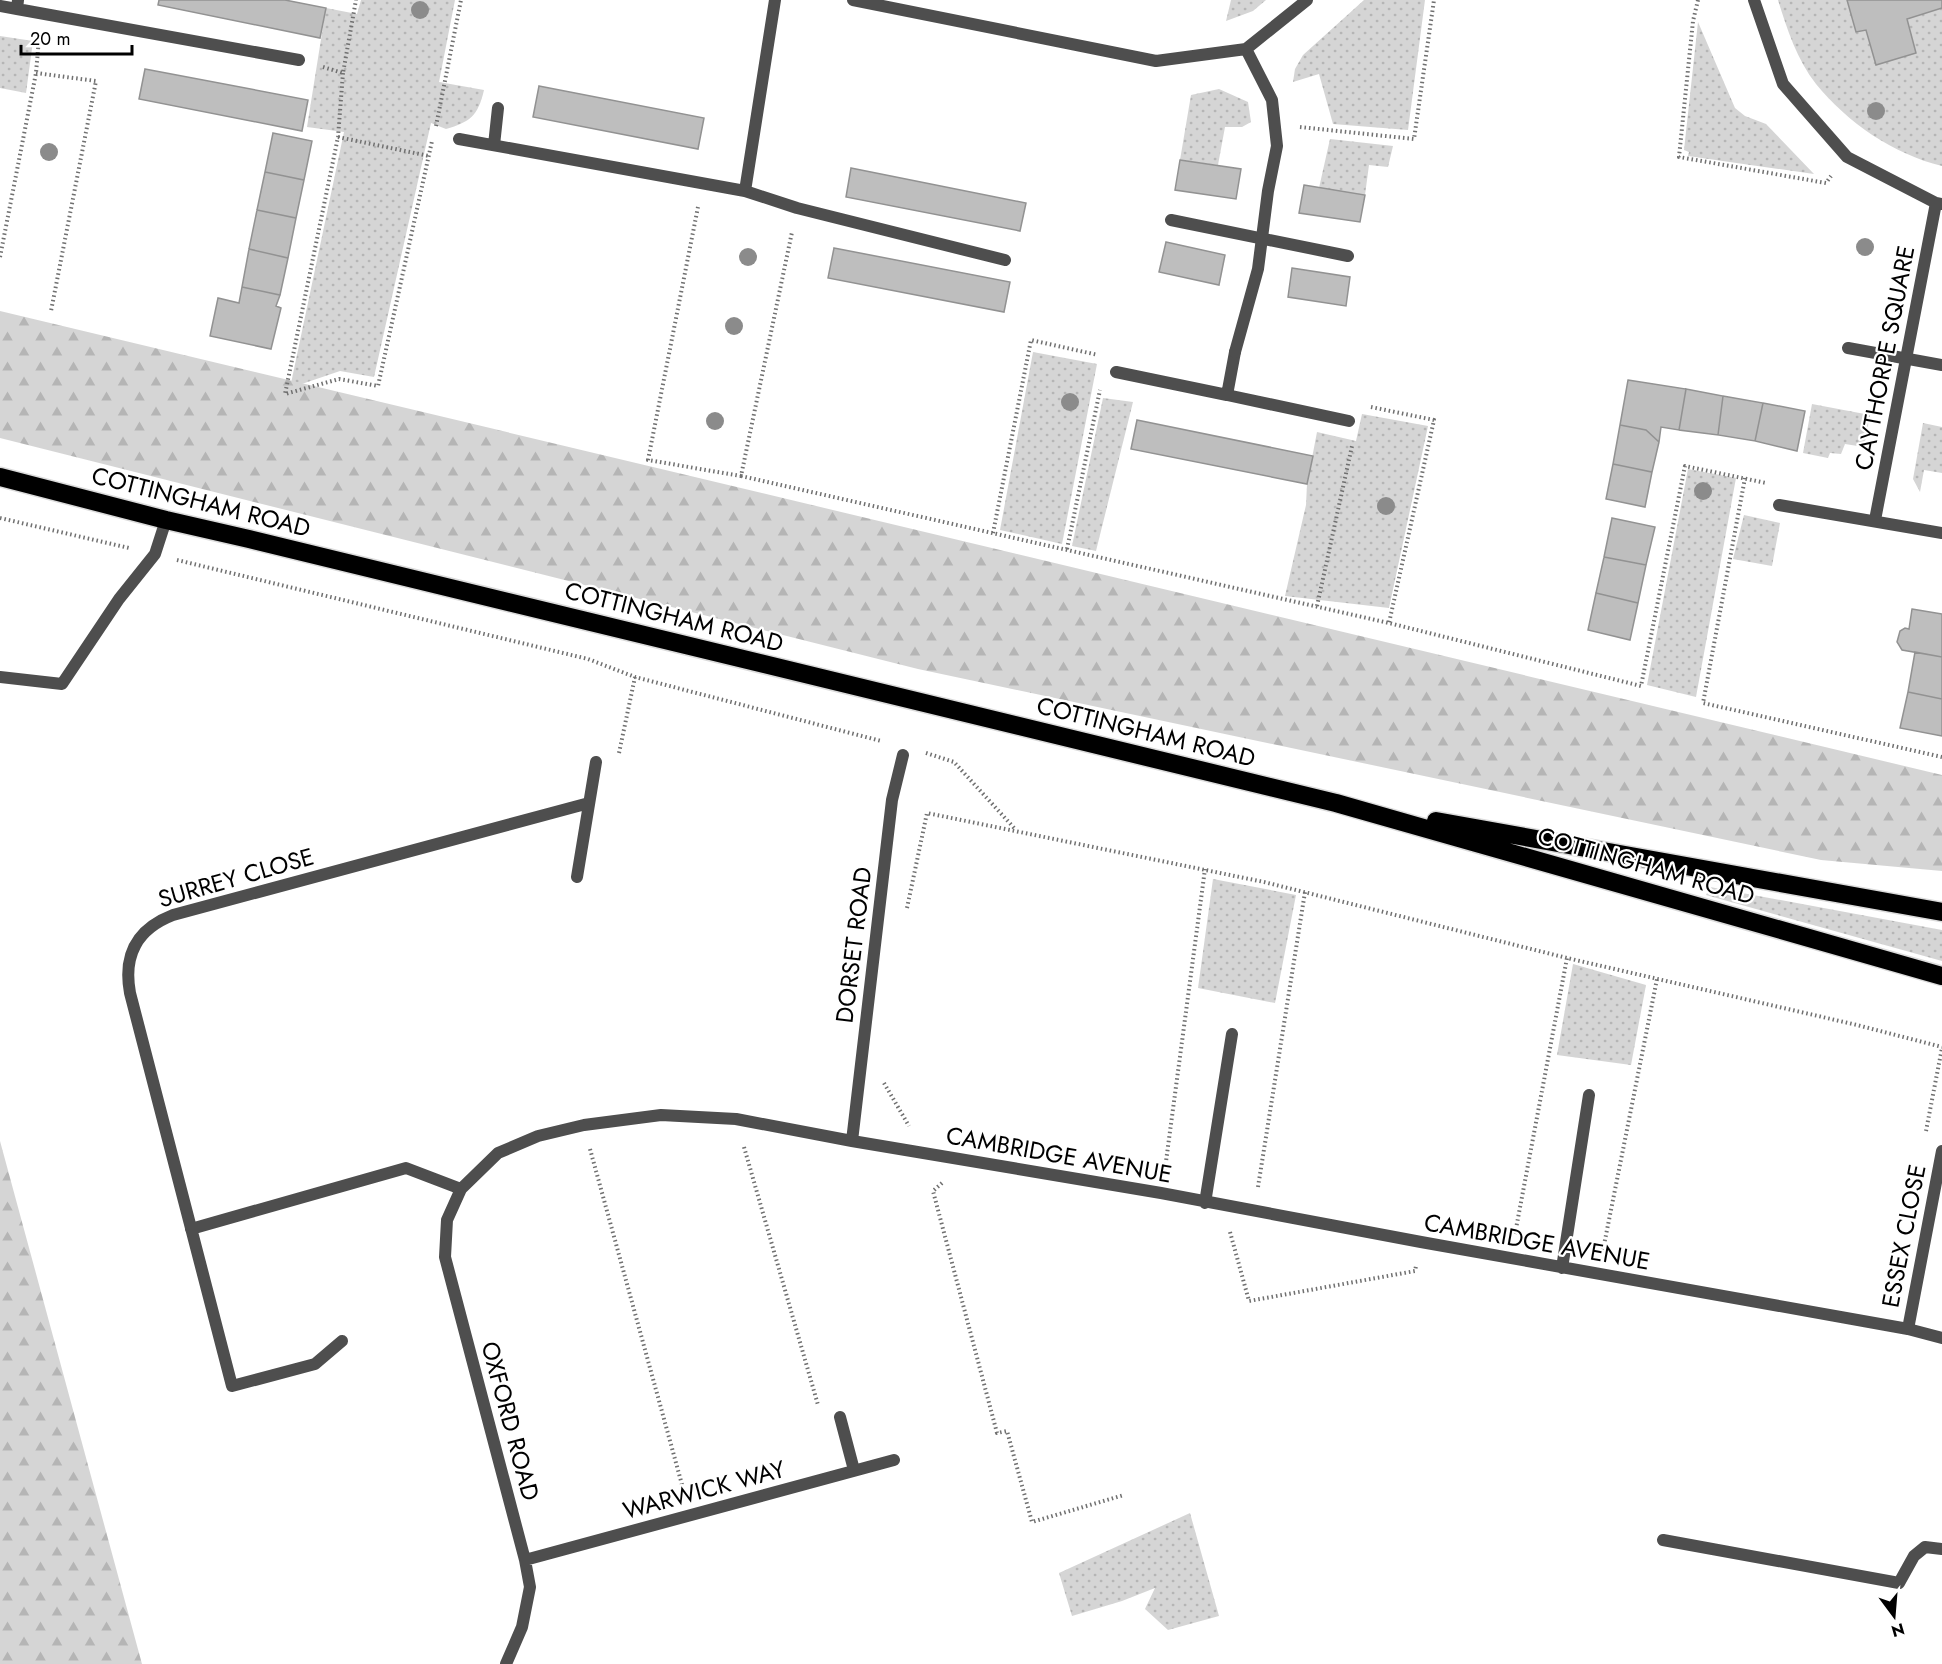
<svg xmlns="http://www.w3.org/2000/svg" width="1942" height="1664" font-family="Jost,sans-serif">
<defs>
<pattern id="grass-dots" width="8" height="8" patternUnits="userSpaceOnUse" patternTransform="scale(1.5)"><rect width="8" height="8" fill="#d5d5d5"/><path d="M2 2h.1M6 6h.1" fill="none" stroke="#b5b5b5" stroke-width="1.8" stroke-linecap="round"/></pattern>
<pattern id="forest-firs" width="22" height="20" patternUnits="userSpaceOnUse" patternTransform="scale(1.5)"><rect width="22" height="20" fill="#d5d5d5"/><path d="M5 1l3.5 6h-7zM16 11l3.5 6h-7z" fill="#b5b5b5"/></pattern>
</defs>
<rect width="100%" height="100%" fill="#fff"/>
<path fill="url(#grass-dots)" d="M 361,0 L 455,0 L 439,82 L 484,90 C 478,116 470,122 446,129 L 431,123 L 374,377 L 340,371 L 290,388 L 344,132 L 307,127 L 326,8 L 357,14 Z
M 1231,0 L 1266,0 L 1253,11 L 1226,21 Z
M 1364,0 L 1425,0 L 1408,130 L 1333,124 L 1319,74 L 1293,82 L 1295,69 L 1303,55 Z
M 1778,0 L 1942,0 L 1942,166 C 1893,154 1848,123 1816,84 C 1797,60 1787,29 1778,0 Z
M 1698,22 L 1735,108 L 1745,116 L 1766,124 L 1814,174 L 1688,156 L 1689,152 L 1684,150 Z
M 0,36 L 33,41 L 26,93 L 0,88 Z
M 1219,89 L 1248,102 L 1251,122 L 1242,127 L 1225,127 L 1218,165 L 1180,160 L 1191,95 Z
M 1330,139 L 1393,146 L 1388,167 L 1369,165 L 1365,195 L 1319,188 Z
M 1033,352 L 1097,364 L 1062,544 L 1000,530 Z
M 1103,398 L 1133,402 L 1096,551 L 1072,546 Z
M 1812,404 L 1870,415 L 1864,447 L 1845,444 L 1841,454 L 1830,453 L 1828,458 L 1803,453 Z
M 1362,414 L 1428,426 L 1389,608 L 1285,596 L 1306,505 L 1307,484 L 1317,432 L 1356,441 Z
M 1923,423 L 1942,427 L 1942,473 L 1924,470 L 1920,492 L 1913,479 Z
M 1688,469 L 1736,478 L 1696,697 L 1647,685 Z
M 1744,515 L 1780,523 L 1772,566 L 1733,559 Z
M 1213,879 L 1296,895 L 1275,1003 L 1198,988 Z
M 1710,887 L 1942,930 L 1942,961 L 1706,895 Z
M 1573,964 L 1646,985 L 1631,1065 L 1557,1055 Z
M 1190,1513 L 1219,1616 L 1168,1630 L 1145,1609 L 1155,1588 L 1122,1601 L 1072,1616 L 1059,1573 Z"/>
<path fill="url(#forest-firs)" d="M 0,311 L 1942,775 L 1942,871 L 1821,860 L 918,669 L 0,438 Z
M 0,1141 L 142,1664 L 0,1664 Z"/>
<path fill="#bebebe" stroke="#929292" stroke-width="1.5" d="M 159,0 L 285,0 L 326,8 L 320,38 L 158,5 Z
M 1847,0 L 1942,0 L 1942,8 L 1907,19 L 1916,53 L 1876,65 L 1866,30 L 1856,32 Z
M 145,69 L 308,100 L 302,131 L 139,99 Z
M 539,86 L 704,118 L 698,149 L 533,117 Z
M 273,133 L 312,141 L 304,180 L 265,172 Z
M 1180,160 L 1241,169 L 1236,199 L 1175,190 Z
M 851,168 L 1026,203 L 1020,231 L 846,197 Z
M 265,172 L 304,180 L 296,218 L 257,210 Z
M 1304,185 L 1365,195 L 1360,222 L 1299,213 Z
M 257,210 L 296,218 L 288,258 L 249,249 Z
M 1166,242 L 1225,255 L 1219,285 L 1159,272 Z
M 834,248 L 1010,282 L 1004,312 L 828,278 Z
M 249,249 L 288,258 L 280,295 L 242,287 Z
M 1292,268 L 1350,277 L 1346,306 L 1288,297 Z
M 242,287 L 280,295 L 276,306 L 281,308 L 271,349 L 210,336 L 218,298 L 239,303 Z
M 1628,380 L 1686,389 L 1679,430 L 1661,427 L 1659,442 L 1646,430 L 1620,425 Z
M 1686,389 L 1723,396 L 1718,435 L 1679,430 Z
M 1723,396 L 1763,403 L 1755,441 L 1718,435 Z
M 1763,403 L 1805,411 L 1797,451 L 1755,441 Z
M 1137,420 L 1313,456 L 1307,484 L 1131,449 Z
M 1620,425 L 1646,430 L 1659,442 L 1652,472 L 1613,464 Z
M 1613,464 L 1652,472 L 1645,507 L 1606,499 Z
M 1612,518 L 1655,527 L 1646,565 L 1604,557 Z
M 1604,557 L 1646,565 L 1638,603 L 1596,593 Z
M 1596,593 L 1638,603 L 1630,640 L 1588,630 Z
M 1912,609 L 1942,614 L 1942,657 L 1902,650 L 1897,642 L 1900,631 L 1905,628 L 1909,629 Z
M 1915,652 L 1942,657 L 1942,699 L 1908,692 Z
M 1908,692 L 1942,699 L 1942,736 L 1900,728 Z"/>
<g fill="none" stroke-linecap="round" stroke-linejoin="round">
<defs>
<path id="highway" d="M 0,477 L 166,520 L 249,539 L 1336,803 L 1942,976
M 1436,821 L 1942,912"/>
</defs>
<use href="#highway" stroke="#dbdbdb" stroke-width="21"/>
<path stroke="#707070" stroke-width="4" stroke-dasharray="1.5 3" stroke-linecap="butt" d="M 1698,0 L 1693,21 L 1679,157 L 1826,183 L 1831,176
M 323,67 L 343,73 L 356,0
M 36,73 L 96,81 L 51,311
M 343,73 L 338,137 L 285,394 L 339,379 L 378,386 L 432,141
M 436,126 L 461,0
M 1300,127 L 1414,139 L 1434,0
M 338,137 L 429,156
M 698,207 L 648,460 L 741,476 L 792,232
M 0,257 L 36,73 L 39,38
M 1371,407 L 1434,420 L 1389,623
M 741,476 L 1389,623 L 1641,686 L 1685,466 L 1766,483
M 1745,478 L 1703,703 L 1942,757
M 0,518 L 129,548
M 993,533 L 1031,340 L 1098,355
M 1067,549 L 1100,390
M 177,560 L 588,659 L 635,677 L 881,741
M 1317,606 L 1352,446
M 619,753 L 635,677
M 926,753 L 954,762 L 1016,830
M 907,908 L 927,813 L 1264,882 L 1567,958 L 1857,1025 L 1942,1047
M 884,1083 L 909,1126
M 1926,1131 L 1942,1048
M 744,1147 L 818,1405
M 590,1149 L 684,1492
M 1165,1169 L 1205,869
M 942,1183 L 933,1191 L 997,1433 L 1007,1431 L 1032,1522 L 1124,1495
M 1258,1187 L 1305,892
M 1230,1232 L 1249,1301 L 1415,1271 L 1416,1266
M 1515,1234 L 1567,958
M 1603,1250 L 1657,979"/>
<path stroke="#4e4e4e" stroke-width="12" d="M 1171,220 L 1348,256
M 1848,348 L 1942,365
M 1235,352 L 1227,395 L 1349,421
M 1116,372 L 1227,395
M 0,677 L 62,684 L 119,599 L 155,554 L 166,520
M 1663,1540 L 1899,1583 L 1914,1556 L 1925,1547 L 1942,1549"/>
<path stroke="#4e4e4e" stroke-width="12" d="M 775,0 L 745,191 L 797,208 L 1005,260
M 853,0 L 1156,61 L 1246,49 L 1307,0
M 1754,0 L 1783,84 L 1847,157 L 1936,203 L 1942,204
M 0,6 L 17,9 L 18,0
M 17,9 L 299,60
M 459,139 L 745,191
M 494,145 L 498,108
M 1235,352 L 1258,269 L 1268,191 L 1277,146 L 1272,100 L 1246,49
M 1779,505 L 1942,533
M 1875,520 L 1936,203
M 577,877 L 596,762
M 852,1141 L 892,800 L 903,755
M 461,1189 L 447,1220 L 445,1257 L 525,1560 L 530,1587 L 522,1627 L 506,1664
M 1205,1203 L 1232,1034
M 191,1229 L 406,1168 L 461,1189 L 498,1153 L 538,1136 L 584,1125 L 661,1115 L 736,1119 L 852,1141 L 1161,1193 L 1421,1242 L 1908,1329 L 1942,1338
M 1562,1268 L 1589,1095
M 1908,1329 L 1942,1151
M 342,1341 L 315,1364 L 232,1386 L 130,993 C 123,955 137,929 173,915 L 589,803
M 840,1417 L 854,1470
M 525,1560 L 894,1460"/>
<use href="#highway" stroke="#000" stroke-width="18"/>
</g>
<g fill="#8b8b8b">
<circle cx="420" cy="10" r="9"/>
<circle cx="1876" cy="111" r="9"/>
<circle cx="49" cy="152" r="9"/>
<circle cx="1865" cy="247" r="9"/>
<circle cx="748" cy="257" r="9"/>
<circle cx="734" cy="326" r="9"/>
<circle cx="1070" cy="402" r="9"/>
<circle cx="715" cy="421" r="9"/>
<circle cx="1703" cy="491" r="9"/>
<circle cx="1386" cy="506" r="9"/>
</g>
<g text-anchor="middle" stroke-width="4.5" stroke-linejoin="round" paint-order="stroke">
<g font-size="24" fill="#000" stroke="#fff">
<text transform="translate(1885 358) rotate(-79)" y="8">CAYTHORPE SQUARE</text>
<text transform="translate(201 502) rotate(14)" y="8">COTTINGHAM ROAD</text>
<text transform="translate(674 617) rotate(14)" y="8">COTTINGHAM ROAD</text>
<text transform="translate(1146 732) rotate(14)" y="8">COTTINGHAM ROAD</text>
<text transform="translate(1646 866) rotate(16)" y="8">COTTINGHAM ROAD</text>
<text transform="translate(236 878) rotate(-16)" y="8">SURREY CLOSE</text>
<text transform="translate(854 945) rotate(-83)" y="8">DORSET ROAD</text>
<text transform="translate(1059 1155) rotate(10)" y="8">CAMBRIDGE AVENUE</text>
<text transform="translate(1904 1236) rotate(-79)" y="8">ESSEX CLOSE</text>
<text transform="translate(1537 1242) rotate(10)" y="8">CAMBRIDGE AVENUE</text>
<text transform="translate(510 1421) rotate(75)" y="8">OXFORD ROAD</text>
<text transform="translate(704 1490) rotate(-15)" y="8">WARWICK WAY</text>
</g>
</g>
<g transform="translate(1894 1616) rotate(164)" stroke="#ffffff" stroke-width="4.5" paint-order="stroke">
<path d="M0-4.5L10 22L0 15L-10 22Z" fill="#000000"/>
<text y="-9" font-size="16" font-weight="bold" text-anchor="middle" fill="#000000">N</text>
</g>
<path d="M21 45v9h111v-9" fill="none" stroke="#000000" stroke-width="3"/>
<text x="30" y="45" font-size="18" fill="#000000" stroke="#ffffff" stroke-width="4.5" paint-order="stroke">20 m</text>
</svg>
